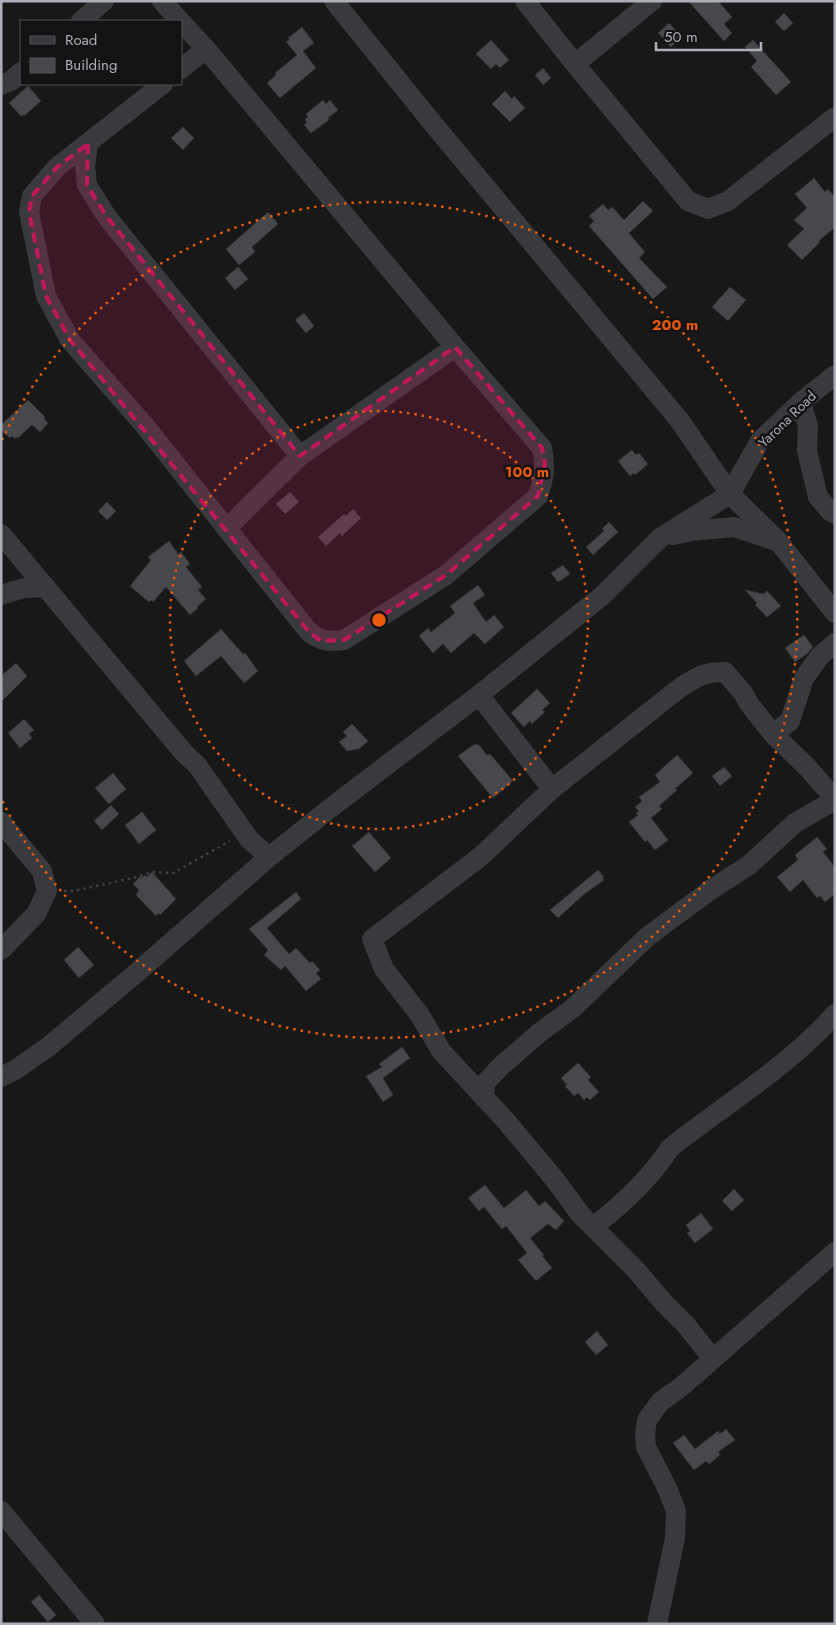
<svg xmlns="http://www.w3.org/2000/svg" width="836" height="1625" font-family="Jost,sans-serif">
<rect width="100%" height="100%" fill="#181819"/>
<path fill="#47484c" stroke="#323235" d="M 688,1 L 718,1 L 732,17 L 724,24 L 732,33 L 724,41 Z
M 784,13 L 793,23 L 784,31 L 775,22 Z
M 669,23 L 682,37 L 671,47 L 658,33 Z
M 302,27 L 314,43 L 303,51 L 316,68 L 280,98 L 267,83 L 276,75 L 275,73 L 297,55 L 286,42 L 290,39 L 288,38 Z
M 491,40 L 509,60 L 500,68 L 496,64 L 491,69 L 476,54 Z
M 753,40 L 791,82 L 776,95 L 751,67 L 757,61 L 745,47 Z
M 543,68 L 551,78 L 543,85 L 535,75 Z
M 28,86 L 41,101 L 24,116 L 22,115 L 21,116 L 9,103 Z
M 505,91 L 512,99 L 514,96 L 525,108 L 510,122 L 492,104 Z
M 323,100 L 326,104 L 330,100 L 338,110 L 328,118 L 329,120 L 311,133 L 304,125 L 307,122 L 305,119 L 308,117 L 306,114 Z
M 183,127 L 194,138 L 183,150 L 171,138 Z
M 814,178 L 825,192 L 828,189 L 835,197 L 835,227 L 819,241 L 820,242 L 802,260 L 787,245 L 804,229 L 794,220 L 807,208 L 795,194 Z
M 643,201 L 653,211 L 629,233 L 645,252 L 639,258 L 667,287 L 653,299 L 589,226 L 594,221 L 589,216 L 603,204 L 608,210 L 612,207 L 624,220 Z
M 268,212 L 278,224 L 252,247 L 255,252 L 239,265 L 226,249 Z
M 238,267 L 248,279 L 235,290 L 225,278 Z
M 730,287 L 746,300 L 728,321 L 712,307 Z
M 304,313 L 314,326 L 306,333 L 295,320 Z
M 28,400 L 45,417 L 44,419 L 48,423 L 40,432 L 32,425 L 18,438 L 17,437 L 15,439 L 12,436 L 10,438 L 1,430 L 1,425 Z
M 632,450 L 636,455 L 639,453 L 648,464 L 635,475 L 634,473 L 630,476 L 618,461 Z
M 290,492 L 299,502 L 285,514 L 276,504 Z
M 107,502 L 116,511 L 107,520 L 98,511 Z
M 353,509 L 361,518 L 342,536 L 340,533 L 326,546 L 318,537 L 344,514 L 346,516 Z
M 609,522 L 618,532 L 593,555 L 586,547 L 604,531 L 602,529 Z
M 169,541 L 178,554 L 181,552 L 190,564 L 186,567 L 202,587 L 198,590 L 206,599 L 197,607 L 198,608 L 190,615 L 166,587 L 153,602 L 151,600 L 149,602 L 130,586 L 151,560 L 148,557 Z
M 563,565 L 570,574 L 558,582 L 551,573 Z
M 478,585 L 485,595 L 473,603 L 486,622 L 494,615 L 504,627 L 485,644 L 474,633 L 451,653 L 443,644 L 433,653 L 419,636 L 428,628 L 431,632 L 455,613 L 450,606 Z
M 745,590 L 764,594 L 767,591 L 781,606 L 767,617 L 755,605 L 757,603 Z
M 221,629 L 243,654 L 245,653 L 258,671 L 244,683 L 221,656 L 196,676 L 184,661 Z
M 804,635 L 813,647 L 807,654 L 795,662 L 785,648 Z
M 16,663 L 27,676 L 1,702 L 1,676 Z
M 537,689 L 550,703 L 542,710 L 545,712 L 532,724 L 530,721 L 524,727 L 511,713 Z
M 24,719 L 34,730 L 29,734 L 32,738 L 20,748 L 8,733 Z
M 352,724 L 368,741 L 359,749 L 347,751 L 339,742 L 347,736 L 343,732 Z
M 478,744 L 487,755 L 490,754 L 513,781 L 493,798 L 458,756 L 473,745 Z
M 677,755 L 693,773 L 675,789 L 677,790 L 659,806 L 662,809 L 651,818 L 668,840 L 655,850 L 647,840 L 645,842 L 629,822 L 638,815 L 636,813 L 639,811 L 635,807 L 642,801 L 639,797 L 660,782 L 655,775 Z
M 724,767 L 732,776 L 720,786 L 712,776 Z
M 113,773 L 126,789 L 109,804 L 95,788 Z
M 111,805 L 119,814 L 102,830 L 94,821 Z
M 142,812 L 156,830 L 139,844 L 125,825 Z
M 369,832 L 391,858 L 375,872 L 352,846 Z
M 817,837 L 827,849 L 823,852 L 835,867 L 835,894 L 825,902 L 820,896 L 817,898 L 803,880 L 790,892 L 777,877 L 798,860 L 795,855 Z
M 598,870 L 604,877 L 602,878 L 604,880 L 583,895 L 558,918 L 550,910 Z
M 152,872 L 176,899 L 160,915 L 159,913 L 156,916 L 136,895 L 139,890 L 133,884 L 141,876 L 142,878 L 145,875 L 147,877 Z
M 296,892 L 301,899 L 267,928 L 289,954 L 296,948 L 310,963 L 312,961 L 320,970 L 316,973 L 321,979 L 306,991 L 285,966 L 281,970 L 264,955 L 268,950 L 249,929 Z
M 78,947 L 94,965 L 79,978 L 64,960 Z
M 402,1047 L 410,1058 L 383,1078 L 393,1095 L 383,1102 L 366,1076 L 382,1067 L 379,1064 Z
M 578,1063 L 591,1077 L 588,1080 L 599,1092 L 590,1100 L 587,1097 L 584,1100 L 578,1093 L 574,1096 L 565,1086 L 567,1085 L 561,1078 Z
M 485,1185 L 504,1208 L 526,1190 L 539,1206 L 545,1201 L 564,1221 L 556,1230 L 548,1224 L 530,1238 L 544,1255 L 542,1256 L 552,1268 L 536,1281 L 518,1260 L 527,1253 L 506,1226 L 502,1229 L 484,1207 L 479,1211 L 468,1198 Z
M 734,1189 L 744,1200 L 732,1211 L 722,1201 Z
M 701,1213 L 713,1229 L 695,1243 L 687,1233 L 690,1231 L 686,1225 Z
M 597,1331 L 608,1345 L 596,1355 L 585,1342 Z
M 726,1429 L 735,1440 L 718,1452 L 720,1455 L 709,1464 L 706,1461 L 694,1470 L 673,1443 L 684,1435 L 695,1449 L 718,1431 L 720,1434 Z
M 39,1595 L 56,1615 L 48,1622 L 31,1602 Z"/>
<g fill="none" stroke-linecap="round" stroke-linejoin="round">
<path stroke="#3f4145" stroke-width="2.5" stroke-dasharray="2.5 4" stroke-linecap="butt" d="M 64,891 L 74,891 L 137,877 L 152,872 L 173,873 L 230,841"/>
<path stroke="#393a3e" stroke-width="20" d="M 162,1 L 180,21
M 334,1 L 430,120 L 680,421 L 730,494 L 778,541 L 835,613
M 525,1 L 575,64 L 688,201 L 708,209 L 728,201 L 835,117
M 81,21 L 104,1
M 575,64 L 652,1
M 181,69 L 206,49
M 163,84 L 57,167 L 32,196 L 29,212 L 46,296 L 70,340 L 145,426 L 309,632 C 321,641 329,642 344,640 L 446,575 L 538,496 C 544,478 546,467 542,448 L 455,347 L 206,49 L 181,22
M 1,85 L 11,81 L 21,72
M 88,144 L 85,166 L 87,185 L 107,217 L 300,456
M 801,402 L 808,426 L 807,451 L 818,497 L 830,511 L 835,514
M 227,528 L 300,456 L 455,347
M 1,534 L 184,753 L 197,765 L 249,839 L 269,857
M 673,535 L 691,531 L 734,527 L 773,540
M 1,595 L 24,588 L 46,587
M 479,695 L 552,789
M 773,734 L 790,721 L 804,678 L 820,656 L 835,643
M 1,822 L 42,871 L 47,891 L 36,914 L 1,950
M 1,1077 L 15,1070 L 48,1047 L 134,975 L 269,857 L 333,806 L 479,695 L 603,595 L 660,538 L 730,494 L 760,441 L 801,402 L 835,375
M 484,1098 L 485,1083 L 500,1067 L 539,1033 L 573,1008 L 647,937 L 709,891 L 749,865 L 795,823 L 835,800
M 593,1227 C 623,1204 649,1180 670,1148 C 725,1104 788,1067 835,1014
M 713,1359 L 686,1325 L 664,1303 L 636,1270 L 580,1214 L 556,1181 L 506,1121 L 442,1052 L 419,1014 L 384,969 L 372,939 L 480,857 L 552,789 L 681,687 C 699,676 704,672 725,672 L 743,693 L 750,705 L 773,734 L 808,768 L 835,799
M 1,1511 L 95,1624
M 657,1624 L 675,1538 L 676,1511 L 667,1488 L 646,1447 L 645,1434 L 647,1420 L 660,1402 L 681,1387 L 835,1252"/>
</g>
<path fill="#c2185b" fill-opacity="0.2" stroke="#c2185b" stroke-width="4" stroke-dasharray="10 6" stroke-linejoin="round" d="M 88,144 L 87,185 L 107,217 L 300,456 L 455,347 L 542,448 L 545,464 L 538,496 L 446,575 L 344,640 L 321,641 L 309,632 L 70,340 L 46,296 L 29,212 L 32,196 L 57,167 Z"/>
<g fill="none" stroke="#e8590c" stroke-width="2.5" stroke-dasharray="2.5 5">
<circle cx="379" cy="620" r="209"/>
<path d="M2 440A418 418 0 1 1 2 800"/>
</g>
<g text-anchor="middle" stroke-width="5" stroke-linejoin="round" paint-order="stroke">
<g font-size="14" fill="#abb0b8" stroke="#131314">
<text transform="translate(787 419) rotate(-44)" y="5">Yarona Road</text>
</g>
</g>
<circle cx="379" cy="620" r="8" fill="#e8590c" stroke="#131314" stroke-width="2.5"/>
<g font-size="15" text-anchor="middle" font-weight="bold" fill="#e8590c" stroke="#131314" stroke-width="5" stroke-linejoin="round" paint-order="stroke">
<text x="675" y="330">200 m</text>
<text x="527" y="477">100 m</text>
</g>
<rect width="836" height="1625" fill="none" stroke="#abb0b8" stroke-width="5"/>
<rect x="20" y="20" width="162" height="65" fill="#131314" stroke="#505256"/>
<rect x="30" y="36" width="25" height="8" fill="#393a3e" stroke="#505256"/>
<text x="65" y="45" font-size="15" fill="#abb0b8">Road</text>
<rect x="30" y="58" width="25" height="15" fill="#47484c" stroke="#505256"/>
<text x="65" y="70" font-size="15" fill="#abb0b8">Building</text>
<path d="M656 42v8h105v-8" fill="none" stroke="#abb0b8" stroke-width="2.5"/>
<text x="664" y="42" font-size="15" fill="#abb0b8" stroke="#131314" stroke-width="4" paint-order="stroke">50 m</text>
</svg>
